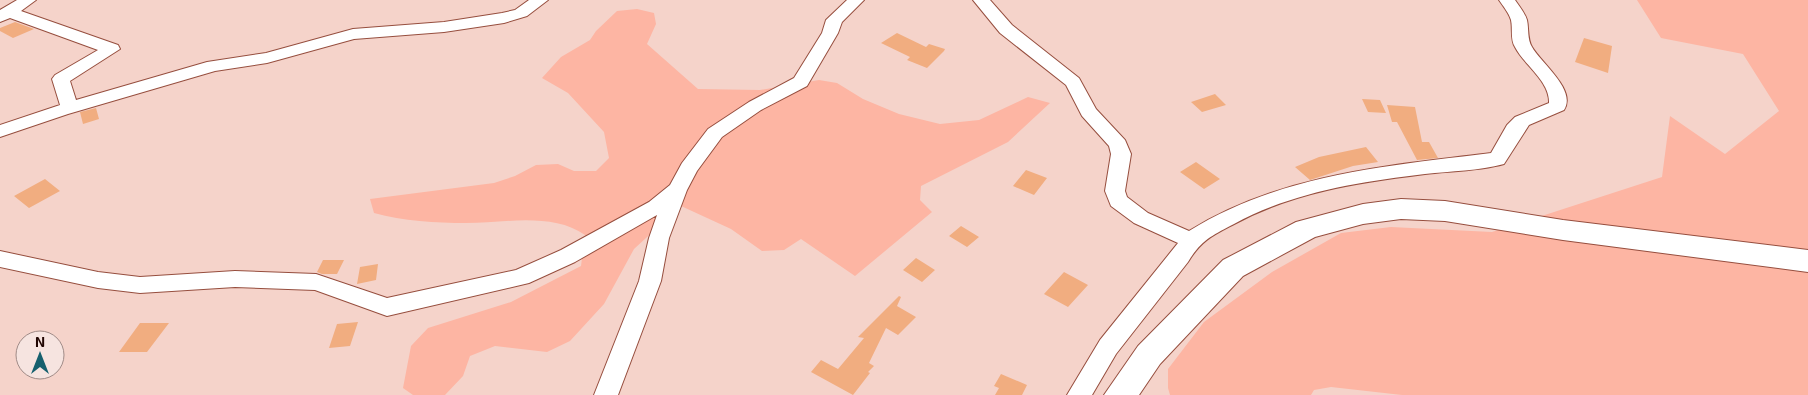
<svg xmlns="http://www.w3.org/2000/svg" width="1808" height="395" font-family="'Exo 2',sans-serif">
<rect width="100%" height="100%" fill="#f5d3ca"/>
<path fill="#fdb5a3" d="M 1637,0 L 1808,0 L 1808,395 L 1402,395 L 1331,387 L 1314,390 L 1311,395 L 1170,395 L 1168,388 L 1168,369 L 1204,322 L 1272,272 L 1341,233 L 1391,227 L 1492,232 L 1662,177 L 1670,116 L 1725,154 L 1779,111 L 1743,54 L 1661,38 Z
M 637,9 L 654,13 L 656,24 L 647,44 L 698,89 L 760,90 L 819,80 L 837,83 L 863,99 L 899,114 L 940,124 L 979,120 L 1028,97 L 1050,103 L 1008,142 L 921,186 L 920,200 L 932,212 L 855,276 L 801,239 L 784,250 L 762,251 L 731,229 L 681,206 L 634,249 L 604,304 L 570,341 L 547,352 L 495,346 L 470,356 L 463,376 L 445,395 L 413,395 L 403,388 L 411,346 L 428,328 L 511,302 L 581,266 L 585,235 C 552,212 504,223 466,223 C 436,223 403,221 374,213 L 370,199 L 494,183 L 515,176 L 536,165 L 558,164 L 574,171 L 596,171 L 609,158 L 604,132 L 568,93 L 542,78 L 561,57 L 590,40 L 596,31 L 617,11 Z"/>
<path fill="#f1ad80" d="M 15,22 L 34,29 L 13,38 L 0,31 L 0,28 Z
M 897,33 L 926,47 L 929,44 L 945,49 L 944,51 L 927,68 L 907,60 L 910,57 L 881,43 Z
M 1584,38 L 1612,46 L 1608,73 L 1575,62 Z
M 1215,94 L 1226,105 L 1202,112 L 1191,102 Z
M 1362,99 L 1380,100 L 1386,113 L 1368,112 Z
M 1387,105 L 1415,107 L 1422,142 L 1429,142 L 1438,158 L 1417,160 L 1397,122 L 1392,122 Z
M 96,108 L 99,119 L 83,124 L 80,112 Z
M 1366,147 L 1378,162 L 1353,166 L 1310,180 L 1295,167 L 1319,157 Z
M 1196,162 L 1220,179 L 1204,189 L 1180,172 Z
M 1026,170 L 1047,178 L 1034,195 L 1013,186 Z
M 45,179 L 60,191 L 29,208 L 14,196 Z
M 961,226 L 979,237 L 967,247 L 949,236 Z
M 916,258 L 935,270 L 922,282 L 903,270 Z
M 323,260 L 344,260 L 337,274 L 322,274 L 317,272 Z
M 378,264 L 376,280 L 357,284 L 360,267 Z
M 1064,272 L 1088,285 L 1068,307 L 1044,294 Z
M 899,296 L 901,297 L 897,306 L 916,317 L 898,335 L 886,328 L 869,363 L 874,366 L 868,372 L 870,373 L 853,395 L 811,372 L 821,360 L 838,369 L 864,338 L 858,337 Z
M 358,322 L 350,346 L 329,348 L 337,324 Z
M 140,323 L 169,323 L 147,352 L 119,352 Z
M 1001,374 L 1027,385 L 1022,395 L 995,395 L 999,388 L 994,386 Z"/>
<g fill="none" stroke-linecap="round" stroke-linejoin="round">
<defs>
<path id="minor" d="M 17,0 L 36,0 L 21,11 L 118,45 L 120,49 L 70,81 L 76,100 L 207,62 L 266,53 L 353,29 L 444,22 L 502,13 L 515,10 L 529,0 L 548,0 L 527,16 L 504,23 L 444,32 L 354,39 L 267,63 L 215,71 L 68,114 L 0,137 L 0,125 L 60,105 L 52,79 L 55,75 L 98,50 L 10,18 L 0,22 L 0,10 Z
M 847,0 L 864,0 L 842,22 L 838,33 L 807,86 L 761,110 L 722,137 L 697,171 L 687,190 L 669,238 L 661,281 L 618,395 L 594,395 L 639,281 L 649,238 L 657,215 L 575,262 L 529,283 L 387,316 L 315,290 L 235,287 L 140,293 L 98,288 L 0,267 L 0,251 L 98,272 L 140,277 L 235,271 L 316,274 L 387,298 L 516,270 L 561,250 L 649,202 L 670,185 L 682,163 L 708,129 L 749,102 L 794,78 L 822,33 L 826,20 Z
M 973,0 L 990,0 L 1012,25 L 1079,78 L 1096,109 L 1125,140 L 1131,154 L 1125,191 L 1127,197 L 1148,213 L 1189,231 C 1281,174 1387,166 1491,153 L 1507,125 L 1515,117 L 1549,103 C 1550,81 1524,65 1515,47 C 1510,39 1513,29 1511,20 C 1509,13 1503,6 1499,0 L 1515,0 C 1519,6 1525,13 1527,20 C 1529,29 1527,39 1532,47 C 1541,63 1577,90 1564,110 L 1529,125 L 1504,164 C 1479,171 1451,171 1425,174 C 1359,182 1293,192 1234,224 C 1213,235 1201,240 1188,262 L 1116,354 L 1092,395 L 1067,395 L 1100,340 L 1178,243 L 1134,223 L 1111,206 L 1105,191 L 1111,154 L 1109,146 L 1082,116 L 1066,85 L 1000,33 Z"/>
<path id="trunk" d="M 1401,199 L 1445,201 L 1563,220 L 1808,250 L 1808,272 L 1563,240 L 1445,221 L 1401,219 L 1363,224 L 1315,237 L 1243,276 L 1160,364 L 1139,395 L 1104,395 L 1138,346 L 1223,260 L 1296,222 L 1363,204 Z"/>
</defs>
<use href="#minor" stroke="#964e3e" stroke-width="2"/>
<use href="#trunk" stroke="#964e3e" stroke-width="2"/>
<use href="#minor" fill="#fff" fill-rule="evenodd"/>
<use href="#trunk" fill="#fff" fill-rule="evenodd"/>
</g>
<g transform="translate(40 355)"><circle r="24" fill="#f6e4e0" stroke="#a08b87"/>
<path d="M0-4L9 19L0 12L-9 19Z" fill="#16606e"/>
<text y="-8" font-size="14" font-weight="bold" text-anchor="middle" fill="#200502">N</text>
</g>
</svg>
